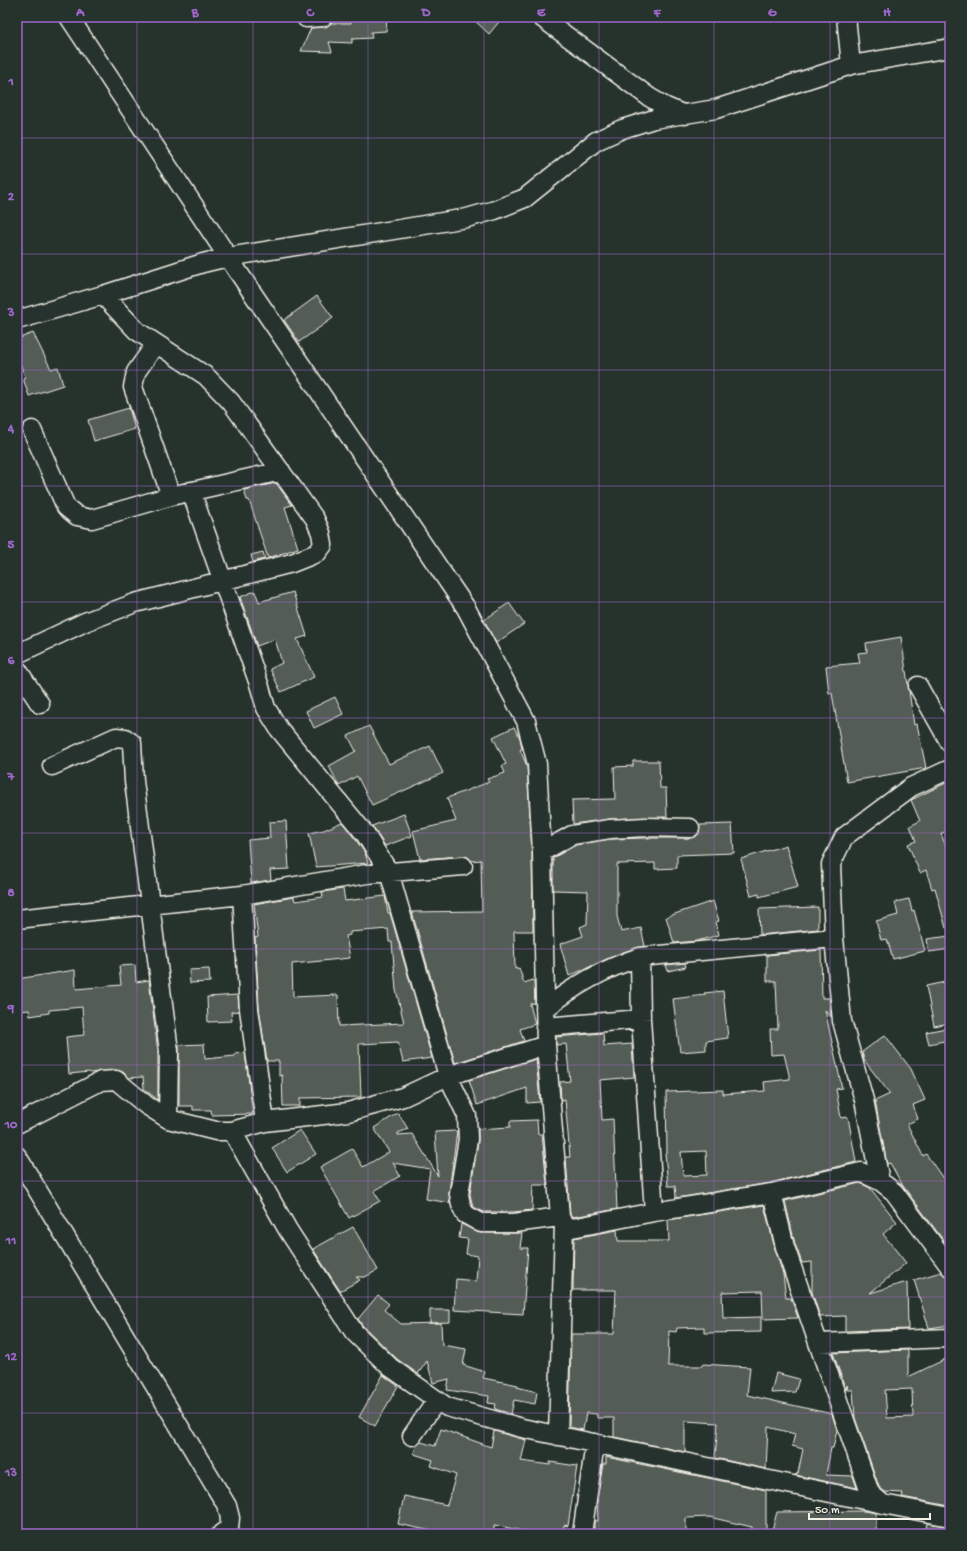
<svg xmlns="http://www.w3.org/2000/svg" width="967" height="1551" font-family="'Gochi Hand',sans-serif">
<rect width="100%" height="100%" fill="#26332d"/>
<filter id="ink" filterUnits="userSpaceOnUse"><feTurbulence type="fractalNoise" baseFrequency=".025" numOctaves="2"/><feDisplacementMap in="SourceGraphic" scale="8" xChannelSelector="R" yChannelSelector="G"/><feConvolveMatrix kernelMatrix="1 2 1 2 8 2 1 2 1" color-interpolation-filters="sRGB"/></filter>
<g filter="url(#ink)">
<path fill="#525c55" stroke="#f4f1e8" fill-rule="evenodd" d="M 387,17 L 386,31 L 371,32 L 372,38 L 352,39 L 352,43 L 329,42 L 332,52 L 301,51 L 311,28 L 324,27 L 331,23 L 351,23 L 350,19 Z
M 471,17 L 503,17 L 489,34 Z
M 317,296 L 333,318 L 299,342 L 284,320 Z
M 33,333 L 51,369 L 58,367 L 63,385 L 29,396 L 23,378 L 25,377 L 17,355 L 17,339 Z
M 129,408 L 135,429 L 94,441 L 88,420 Z
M 276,483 L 292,505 L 285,507 L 298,548 L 268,558 L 249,500 L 247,500 L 244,490 Z
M 263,552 L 265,559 L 253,562 L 251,555 Z
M 255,591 L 259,602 L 293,592 L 307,636 L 297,639 L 314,677 L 281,692 L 270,669 L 282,663 L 275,639 L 257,646 L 240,597 Z
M 509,603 L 524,624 L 496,643 L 484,620 Z
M 901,637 L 914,725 L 917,724 L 926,768 L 847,782 L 832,693 L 829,693 L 826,666 L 860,663 L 858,653 L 867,652 L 866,643 Z
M 335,697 L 343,714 L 314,728 L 306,711 Z
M 369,726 L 389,764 L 430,746 L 443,773 L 372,805 L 357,776 L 339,786 L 329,766 L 356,751 L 348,736 Z
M 514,727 L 520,738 L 522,749 L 520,750 L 527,766 L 532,852 L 533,931 L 514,931 L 515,969 L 519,968 L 524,983 L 533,980 L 534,982 L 535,1003 L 530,1004 L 535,1024 L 520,1029 L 524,1041 L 455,1063 L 412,912 L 482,911 L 481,860 L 472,861 L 468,857 L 462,856 L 420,859 L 413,831 L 456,821 L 447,798 L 489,782 L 487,779 L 505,773 L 502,766 L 506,764 L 493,737 Z
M 633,761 L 659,761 L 660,788 L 666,788 L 667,817 L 609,819 L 573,824 L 572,800 L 615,799 L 614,767 L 633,766 Z
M 950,781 L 950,829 L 941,834 L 950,856 L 950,927 L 946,928 L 935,888 L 932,889 L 926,870 L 920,873 L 908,844 L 916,841 L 910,826 L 920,821 L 911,800 Z
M 404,814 L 412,836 L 385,846 L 372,826 Z
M 286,821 L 289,869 L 270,870 L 271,880 L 251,883 L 248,840 L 270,838 L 269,822 Z
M 342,822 L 356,840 L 365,853 L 368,863 L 316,867 L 309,833 L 324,830 Z
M 732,824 L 734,853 L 677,855 L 677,868 L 655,869 L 655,863 L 617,864 L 617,916 L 621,932 L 641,928 L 645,946 L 623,952 L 569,976 L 560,944 L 583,936 L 580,927 L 587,924 L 588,891 L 553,890 L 553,858 L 576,845 L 611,839 L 645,838 L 690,838 L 699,834 L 700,825 Z
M 786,845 L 798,887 L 759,897 L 759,894 L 751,896 L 741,859 Z
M 343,889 L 345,901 L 385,896 L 388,913 L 390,913 L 432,1058 L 403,1062 L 398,1042 L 359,1044 L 361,1097 L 300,1098 L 300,1106 L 283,1106 L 282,1075 L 279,1076 L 279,1061 L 267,1061 L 259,1008 L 255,938 L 258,937 L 254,904 L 294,897 L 295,901 L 323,897 L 322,892 ZM 388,929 L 389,942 L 392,942 L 396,990 L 404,1023 L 339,1026 L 338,995 L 293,997 L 292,964 L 350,958 L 346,936 L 350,935 L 350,932 Z
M 909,899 L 912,911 L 914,910 L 925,951 L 893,959 L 887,939 L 881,940 L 876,921 L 898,915 L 895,902 Z
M 713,901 L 719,921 L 716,922 L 719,935 L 697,941 L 674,943 L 666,917 Z
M 818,907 L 818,929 L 760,935 L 759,909 Z
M 950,936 L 950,949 L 929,952 L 927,939 Z
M 821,950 L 822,998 L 829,998 L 831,1017 L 825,1010 L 842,1088 L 836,1089 L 841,1118 L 848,1117 L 856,1162 L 770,1183 L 676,1198 L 675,1186 L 668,1186 L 665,1153 L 667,1153 L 666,1092 L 723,1090 L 723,1094 L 765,1091 L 764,1082 L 790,1079 L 784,1054 L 771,1055 L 770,1029 L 778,1029 L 776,981 L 767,981 L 767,955 ZM 706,1151 L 707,1175 L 683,1176 L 681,1152 Z
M 685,963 L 686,967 L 668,971 L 666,965 Z
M 135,965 L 136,982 L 149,980 L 158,1052 L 158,1100 L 144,1089 L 143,1077 L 129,1078 L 123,1072 L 115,1070 L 90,1073 L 89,1072 L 69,1074 L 66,1037 L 84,1035 L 82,1007 L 49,1010 L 49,1013 L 30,1016 L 29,1010 L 20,1011 L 17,979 L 75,970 L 76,989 L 121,985 L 119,966 Z
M 209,969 L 210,982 L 190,983 L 189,970 Z
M 950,981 L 950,1023 L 934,1026 L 926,986 Z
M 723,991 L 728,1038 L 706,1041 L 706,1050 L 680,1052 L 673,999 L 705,995 L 704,993 Z
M 238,995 L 239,1011 L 231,1012 L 232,1021 L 208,1022 L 207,997 Z
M 946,1028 L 949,1040 L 929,1044 L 926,1032 Z
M 603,1033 L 604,1046 L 632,1044 L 634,1077 L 600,1080 L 602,1120 L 613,1119 L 617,1209 L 573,1217 L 570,1214 L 566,1157 L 570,1157 L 565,1099 L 561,1100 L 560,1082 L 570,1081 L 566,1044 L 556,1045 L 556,1037 Z
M 885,1035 L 911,1069 L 925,1100 L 913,1105 L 918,1119 L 907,1124 L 923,1156 L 926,1154 L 944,1180 L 950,1176 L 950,1249 L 903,1186 L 890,1163 L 887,1164 L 875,1101 L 890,1094 L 864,1060 L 862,1052 Z
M 204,1044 L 205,1059 L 235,1056 L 235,1054 L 245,1053 L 253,1114 L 212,1115 L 211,1110 L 193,1110 L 193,1106 L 179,1106 L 179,1045 Z
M 536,1059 L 540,1102 L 527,1103 L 527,1088 L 477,1105 L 469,1080 Z
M 398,1113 L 408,1129 L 398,1133 L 398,1135 L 412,1134 L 438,1176 L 435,1132 L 457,1131 L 449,1192 L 450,1203 L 426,1199 L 430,1169 L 393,1163 L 400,1176 L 374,1191 L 380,1201 L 349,1218 L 320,1167 L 352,1149 L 363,1167 L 389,1152 L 374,1128 Z
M 537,1120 L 538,1134 L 542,1134 L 547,1185 L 533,1185 L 532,1210 L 513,1212 L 484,1212 L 473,1207 L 470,1194 L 478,1141 L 478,1129 L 510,1127 L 510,1121 Z
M 300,1130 L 316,1154 L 287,1172 L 272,1148 Z
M 860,1183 L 870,1188 L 897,1222 L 883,1234 L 906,1263 L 870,1293 L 907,1282 L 908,1329 L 845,1331 L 845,1316 L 820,1317 L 812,1292 L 812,1262 L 802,1263 L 795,1244 L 785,1201 Z
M 764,1205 L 775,1249 L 783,1274 L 786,1298 L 791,1298 L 798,1318 L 763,1319 L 762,1291 L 722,1292 L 723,1318 L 761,1317 L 761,1332 L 704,1333 L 704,1327 L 677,1328 L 676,1332 L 669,1331 L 668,1366 L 702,1366 L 702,1364 L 750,1367 L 747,1395 L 832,1414 L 837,1430 L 833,1448 L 831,1448 L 826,1475 L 853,1476 L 857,1488 L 795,1475 L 798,1473 L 803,1449 L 792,1446 L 795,1434 L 768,1427 L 766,1469 L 715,1458 L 718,1423 L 685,1421 L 685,1452 L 614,1437 L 614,1418 L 597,1418 L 597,1414 L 586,1413 L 583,1430 L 569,1427 L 571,1334 L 614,1334 L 616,1290 L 573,1290 L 574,1238 L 617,1230 L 618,1241 L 669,1241 L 668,1220 Z
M 461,1224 L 481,1233 L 522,1233 L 520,1248 L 528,1248 L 523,1314 L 454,1310 L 456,1279 L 476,1281 L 478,1256 L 466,1254 L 468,1239 L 459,1238 Z
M 353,1227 L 378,1270 L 365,1277 L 356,1277 L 360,1280 L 340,1291 L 313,1249 Z
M 941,1272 L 946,1276 L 950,1277 L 950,1325 L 929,1328 L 914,1280 Z
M 378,1295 L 389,1304 L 384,1310 L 401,1324 L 441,1323 L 442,1345 L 466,1349 L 463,1365 L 485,1372 L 483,1378 L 518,1385 L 517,1387 L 537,1392 L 535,1404 L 514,1400 L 511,1414 L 495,1409 L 496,1404 L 488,1403 L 489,1396 L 447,1390 L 449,1379 L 433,1383 L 427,1361 L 418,1374 L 397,1359 L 362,1325 L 358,1319 Z
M 430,1310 L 450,1310 L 450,1322 L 430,1323 Z
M 908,1350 L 908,1377 L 950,1357 L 950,1506 L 902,1497 L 903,1493 L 885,1492 L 879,1487 L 855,1418 L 853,1390 L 848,1390 L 847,1385 L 846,1390 L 833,1353 ZM 912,1389 L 913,1417 L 887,1418 L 885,1390 Z
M 776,1373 L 799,1379 L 795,1392 L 771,1393 Z
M 383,1375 L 398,1386 L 375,1426 L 359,1417 Z
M 441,1429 L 491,1447 L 494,1431 L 526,1440 L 521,1461 L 550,1465 L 550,1462 L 577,1466 L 568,1526 L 564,1525 L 563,1534 L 538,1534 L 494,1525 L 494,1534 L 446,1534 L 398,1524 L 404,1496 L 447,1505 L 456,1475 L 431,1466 L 433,1460 L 414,1454 L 416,1446 L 421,1442 L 435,1446 Z
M 606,1457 L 766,1490 L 766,1534 L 752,1534 L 752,1527 L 709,1517 L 686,1518 L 686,1534 L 594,1534 L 594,1521 L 598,1521 L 597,1500 L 603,1464 L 606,1464 Z
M 864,1511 L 876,1513 L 876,1534 L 771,1534 L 777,1512 Z
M 927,1523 L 950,1527 L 950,1534 L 925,1534 Z"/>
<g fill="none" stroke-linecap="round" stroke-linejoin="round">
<defs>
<path id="minor" d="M 69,17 L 228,257 L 467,218 L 495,210 L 525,198 L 596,141 L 622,129 L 654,119 L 716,109 L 851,65
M 541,17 L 649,97 L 666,107 L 685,115
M 846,17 L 851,65 L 950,48
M 306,18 L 323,17
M 17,320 L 103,295 L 203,263 L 228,257 L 466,608 L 526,721 L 537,764 L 542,852 L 546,1045 L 560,1217 L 564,1225 L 572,1228 L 654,1212 L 772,1193 L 861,1172 L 880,1181 L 894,1192 L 950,1267
M 155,345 L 136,372 L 133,387 L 171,496
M 32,430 L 66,507 L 77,516 L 92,519 L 171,496 L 281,471
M 191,491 L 259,684 L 266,708 L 279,729 L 365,834 L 389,872 L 448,1076 L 467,1116 L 468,1139 L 459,1194 L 461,1205 L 465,1214 L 481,1223 L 514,1223 L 560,1217
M 17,654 L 85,622 L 135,603 L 292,563 L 317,553 L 323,545 L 321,533 L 315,519 L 231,402 L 206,376 L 137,331 L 103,295
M 17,669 L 40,704
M 918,686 L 950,743
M 52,766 L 116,737 L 125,738 L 132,743 L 134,781 L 169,1051 L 168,1119
M 542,852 L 572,835 L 610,829 L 645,827 L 690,828
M 242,895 L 249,1009 L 265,1122
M 17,919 L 242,895 L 367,874 L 463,866
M 640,957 L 641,1019 L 654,1212
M 545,1009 C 572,987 606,968 640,957 L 834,938
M 545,1027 L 641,1019
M 17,1124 L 101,1081 L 116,1080 L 146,1105 L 168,1119 L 216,1131 L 232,1131 L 265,1122 L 348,1112 L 403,1097 L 448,1076 L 546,1045
M 232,1131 L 288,1230 L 354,1332 L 390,1367 L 447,1407 L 522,1428 L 883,1504 L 950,1517
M 17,1156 L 227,1506 L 230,1518 L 229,1528 L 221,1534
M 880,1181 L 864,1100 L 842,1021 L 834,938 L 831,864 L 844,837 L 911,787 L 950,769
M 772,1193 L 785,1247 L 870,1493 L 883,1504
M 818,1343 L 950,1338
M 412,1436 L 437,1400
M 558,1436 L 564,1225
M 582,1534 L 595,1443"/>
</defs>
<use href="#minor" stroke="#f4f1e8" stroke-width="21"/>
<use href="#minor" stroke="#26332d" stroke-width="18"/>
</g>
</g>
<path fill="none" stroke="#9f67cb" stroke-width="1" stroke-opacity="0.55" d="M 137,17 L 137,1534M 253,17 L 253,1534M 368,17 L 368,1534M 484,17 L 484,1534M 599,17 L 599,1534M 714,17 L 714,1534M 830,17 L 830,1534M 17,138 L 950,138M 17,254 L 950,254M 17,370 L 950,370M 17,486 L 950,486M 17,602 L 950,602M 17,718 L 950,718M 17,833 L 950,833M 17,949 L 950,949M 17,1065 L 950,1065M 17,1181 L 950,1181M 17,1297 L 950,1297M 17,1413 L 950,1413"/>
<rect width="967" height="1551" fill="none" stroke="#26332d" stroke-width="44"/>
<path d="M809 1513v6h121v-6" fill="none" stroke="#f4f1e8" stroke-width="2"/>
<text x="815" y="1513" font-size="12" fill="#f4f1e8" stroke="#26332d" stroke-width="3" paint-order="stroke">50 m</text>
<rect x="22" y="22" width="923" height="1507" fill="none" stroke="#9f67cb" stroke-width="1.5"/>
<g font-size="13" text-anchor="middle" font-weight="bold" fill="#9f67cb">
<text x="80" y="16">A</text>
<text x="195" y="16">B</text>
<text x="310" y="16">C</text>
<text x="426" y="16">D</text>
<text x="541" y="16">E</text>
<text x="657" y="16">F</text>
<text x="772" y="16">G</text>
<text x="887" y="16">H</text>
<text x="11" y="85">1</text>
<text x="11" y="200">2</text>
<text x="11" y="316">3</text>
<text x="11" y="432">4</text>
<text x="11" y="548">5</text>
<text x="11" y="664">6</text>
<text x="11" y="780">7</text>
<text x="11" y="896">8</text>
<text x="11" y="1012">9</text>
<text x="11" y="1128">10</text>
<text x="11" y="1244">11</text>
<text x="11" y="1360">12</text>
<text x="11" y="1476">13</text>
</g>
</svg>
